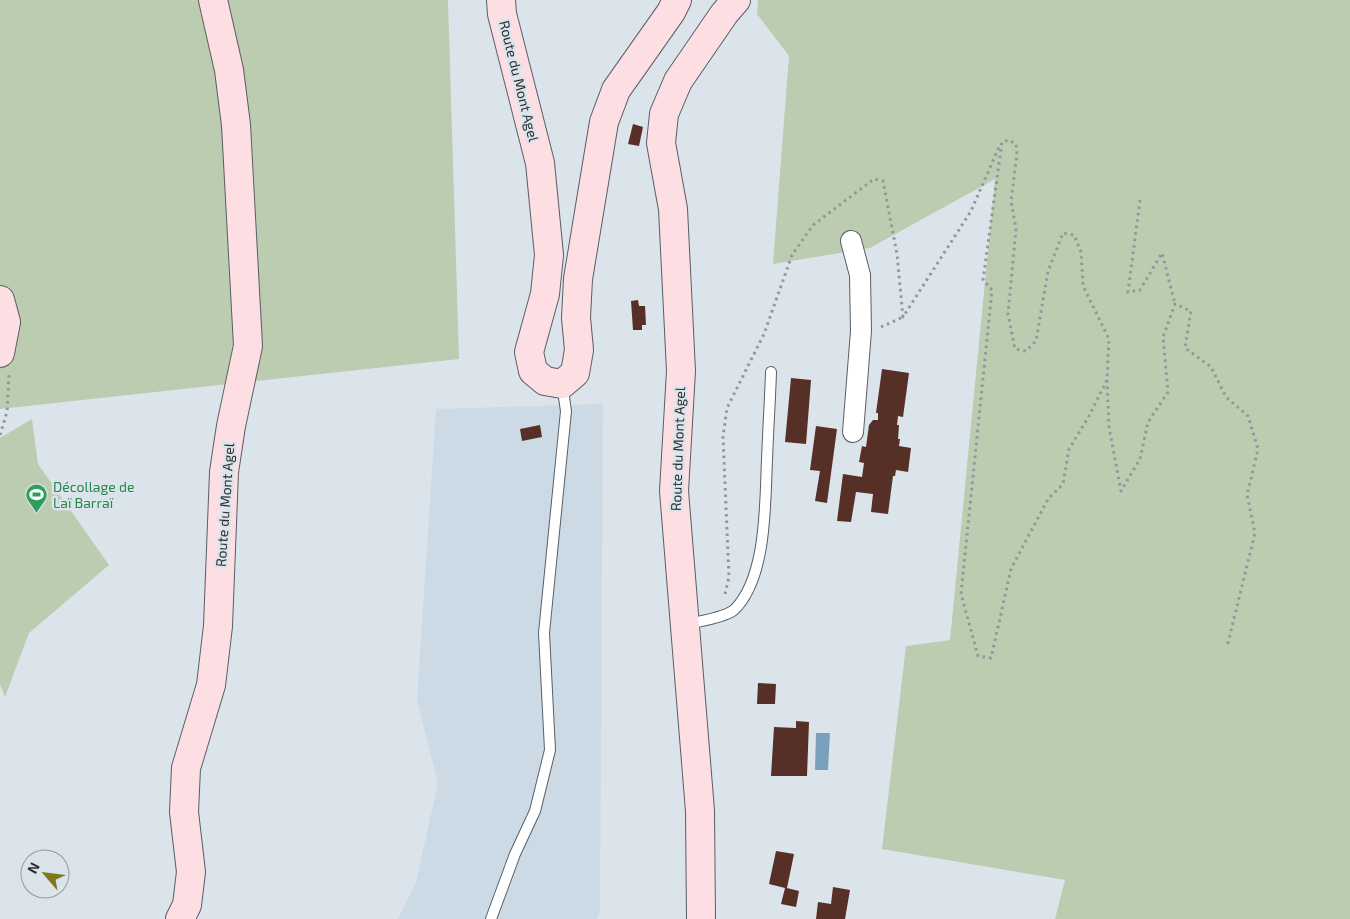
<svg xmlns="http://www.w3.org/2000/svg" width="1350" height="919" font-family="'Exo 2',sans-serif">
<rect width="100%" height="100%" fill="#dce4eb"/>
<path fill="#ccdae6" d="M 603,404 L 600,911 L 597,919 L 398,919 L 416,882 L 438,783 L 417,700 L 436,409 Z"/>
<path fill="#bbccb0" d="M 0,0 L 448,0 L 459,359 L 0,409 Z
M 758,0 L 1350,0 L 1350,919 L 1055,919 L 1065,880 L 882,849 L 906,646 L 950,640 L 995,179 L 870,248 L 773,264 L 789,56 L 757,14 Z
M 32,419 L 38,464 L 109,565 L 29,633 L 5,697 L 0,684 L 0,438 Z"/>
<path fill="#79a0bb" d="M 816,733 L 830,733 L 828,770 L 815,770 Z"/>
<path fill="#563026" d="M 633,124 L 643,127 L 639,146 L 628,144 Z
M 638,300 L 639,306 L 645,306 L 646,325 L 642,325 L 642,330 L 633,330 L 631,301 Z
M 882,369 L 909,373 L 903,417 L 898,416 L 897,425 L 899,425 L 898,439 L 900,439 L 899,446 L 911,448 L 908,472 L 896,470 L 895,476 L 893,476 L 888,514 L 871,512 L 873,494 L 856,492 L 851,522 L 837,521 L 843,474 L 862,477 L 864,463 L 859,462 L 862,446 L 866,447 L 869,425 L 873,420 L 878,420 L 878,413 L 876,413 Z
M 791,378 L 811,380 L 806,444 L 785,442 Z
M 540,425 L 542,437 L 522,441 L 520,429 Z
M 816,426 L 837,429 L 827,503 L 815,501 L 820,471 L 810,470 Z
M 758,683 L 776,684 L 775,704 L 757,704 Z
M 796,721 L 809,722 L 807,776 L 771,776 L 774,727 L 796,728 Z
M 776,851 L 794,854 L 787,888 L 799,891 L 796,907 L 781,904 L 785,888 L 769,884 Z
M 833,887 L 850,890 L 845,919 L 816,919 L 818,902 L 831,904 Z"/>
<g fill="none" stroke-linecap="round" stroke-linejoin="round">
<defs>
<path id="lane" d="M 687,624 C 698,622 725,617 734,610 C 767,578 765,503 767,460 C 768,431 770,402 771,372
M 491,919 L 515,854 L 535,811 L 550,750 L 544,633 L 566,411 L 562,384"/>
<path id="street" d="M 851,241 L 860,275 L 861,331 L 853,432"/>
<path id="secondary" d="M 501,0 L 502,14 L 540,163 L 549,255 L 545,294 L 529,352 L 533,371 L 545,381 L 562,384 L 575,373 L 579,350 L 576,318 L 578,279 L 604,122 L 616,90 L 671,12 L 677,0
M 0,300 L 6,322 L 0,353
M 180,919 L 187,905 L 191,872 L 184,812 L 186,768 L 211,685 L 218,626 L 224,472 L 231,426 L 248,346 L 236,125 L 229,70 L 213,0
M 701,919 L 700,811 L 674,491 L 681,371 L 673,209 L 661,143 L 664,114 L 678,81 L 724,14 L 736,0"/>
</defs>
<use href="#lane" stroke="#585e65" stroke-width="12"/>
<use href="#street" stroke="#585e65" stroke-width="22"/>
<use href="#secondary" stroke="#585e65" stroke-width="30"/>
<path stroke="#91979c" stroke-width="3" stroke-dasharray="2.5 4" stroke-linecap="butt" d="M 1140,200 L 1128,292 L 1140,290 L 1162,253 L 1175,304
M 881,327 L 903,317
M 1107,380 L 1089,416 L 1069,449 L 1063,484 L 1048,499 L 1011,569 L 991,658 L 978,656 L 961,594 L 992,290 L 983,280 L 1002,142 L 1009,140 L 1016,144 L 1017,154 L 1011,201 L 1016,229 L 1008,314 L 1015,349 L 1026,351 L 1036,341 L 1048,271 L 1063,233 L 1074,235 L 1081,252 L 1083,286 L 1109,339 L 1107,380 L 1109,427 L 1121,491 L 1140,459 L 1148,422 L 1168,392 L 1163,337 L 1175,304 L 1191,311 L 1185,348 L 1211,367 L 1226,397 L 1248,416 L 1258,449 L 1247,495 L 1255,533 L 1227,647
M 0,435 L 7,412 L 9,374
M 725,594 L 729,577 L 723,437 L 727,408 L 764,334 L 792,255 L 813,225 L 874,179 L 883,181 L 897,254 L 903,317 L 971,211 L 999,147"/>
<use href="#lane" stroke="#fff" stroke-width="10"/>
<use href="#street" stroke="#fff" stroke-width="20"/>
<use href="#secondary" stroke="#fddfe3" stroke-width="28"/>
</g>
<defs>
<symbol id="stadium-pin" viewBox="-11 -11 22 30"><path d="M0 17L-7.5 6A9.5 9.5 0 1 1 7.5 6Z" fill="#2e9e5b" stroke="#dce4eb"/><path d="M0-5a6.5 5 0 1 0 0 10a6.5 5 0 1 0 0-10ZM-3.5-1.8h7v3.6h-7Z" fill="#fff"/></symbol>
</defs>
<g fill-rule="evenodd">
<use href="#stadium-pin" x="24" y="482" width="25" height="34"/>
</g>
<g text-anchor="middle" stroke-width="5" stroke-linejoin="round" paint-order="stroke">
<g font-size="14" fill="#2b2e31" stroke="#dce4eb">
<text transform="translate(519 81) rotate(76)" y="5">Route du Mont Agel</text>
<text transform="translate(678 449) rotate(-88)" y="5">Route du Mont Agel</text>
<text transform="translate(225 505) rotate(-86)" y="5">Route du Mont Agel</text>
</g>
<g font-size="14" fill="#27864d" stroke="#dce4eb" text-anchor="start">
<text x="53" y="492">Décollage de<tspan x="53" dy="16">Laï Barraï</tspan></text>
</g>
</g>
<g transform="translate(45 874) rotate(298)"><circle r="24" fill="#dce4eb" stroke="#959ba1"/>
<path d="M0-4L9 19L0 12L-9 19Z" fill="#7f781d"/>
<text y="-8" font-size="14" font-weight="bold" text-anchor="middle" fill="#2b2e31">N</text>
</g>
</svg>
